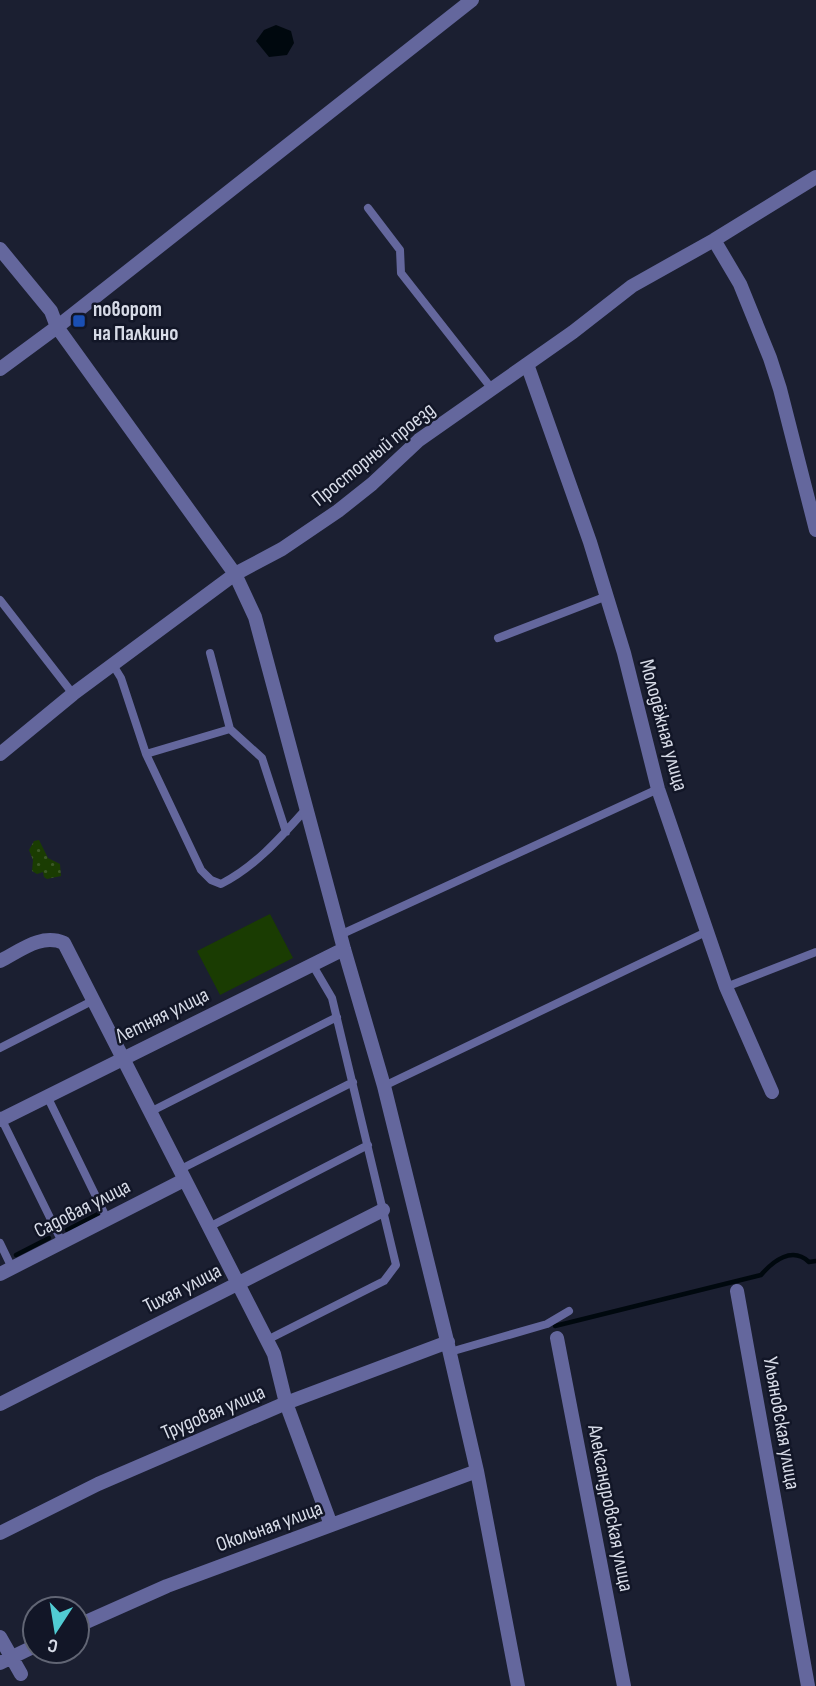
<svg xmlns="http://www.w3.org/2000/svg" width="816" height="1686" font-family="'Sofia Sans Condensed',sans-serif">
<defs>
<pattern id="grass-dots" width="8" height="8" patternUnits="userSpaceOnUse" patternTransform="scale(1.75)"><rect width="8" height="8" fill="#1a3c02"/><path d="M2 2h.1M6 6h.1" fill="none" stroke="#3b5827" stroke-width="1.8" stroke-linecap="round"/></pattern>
</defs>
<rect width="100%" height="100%" fill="#1b1f31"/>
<path fill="url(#grass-dots)" d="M 39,840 L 48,858 L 60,864 L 61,876 L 47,879 L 44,877 L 43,872 L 37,874 L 32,871 L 33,860 L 29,850 L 34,841 Z"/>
<path fill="#1a3c02" d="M 270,914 L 293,958 L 220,995 L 197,951 Z"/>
<path fill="#00080e" d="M 276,25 L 291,31 L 294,43 L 287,55 L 269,57 L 256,41 L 264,30 Z"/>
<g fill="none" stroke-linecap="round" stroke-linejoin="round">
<path stroke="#00080e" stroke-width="4.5" d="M 67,1230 L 98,1214
M 16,1255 L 49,1238
M 555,1326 L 761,1275 C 773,1261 792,1246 809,1262 L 816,1261"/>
<path stroke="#64679d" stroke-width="8" d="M 368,208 L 400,250 L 401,273 L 492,389
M 0,600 L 73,694
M 498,638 L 607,596
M 113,665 L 121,678 L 146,754 L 230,729 L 210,653
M 230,729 L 262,758 L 286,832
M 146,754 L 201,870 L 211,880 L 221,884 C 255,867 281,837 306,809
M 342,934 L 658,789
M 726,987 L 816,952
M 0,1048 L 92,1001
M 384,1086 L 706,932
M 47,1096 L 107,1219
M 150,1112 L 337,1017
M 0,1116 L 62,1242
M 179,1170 L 353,1082
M 209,1227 L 368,1145
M 0,1243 L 12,1268
M 267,1340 L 384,1281 L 396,1265 L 332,998 L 312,964
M 450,1352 L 547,1324 L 569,1311"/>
<path stroke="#64679d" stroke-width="14" d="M 714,240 L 740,284 L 770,358 L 780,389 L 816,530
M 0,249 L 51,311 L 57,327 L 235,574 L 255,617 L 344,949 L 384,1086 L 448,1345 L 477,1471 L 518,1686
M 527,364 L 590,542 L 624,653 L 658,789 L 726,987 L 772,1092
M 0,369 L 57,327 L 472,0
M 0,754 L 73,694 L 235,574 L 282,549 L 338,511 L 372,484 L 419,440 L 573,332 L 632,286 L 714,240 L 816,177
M 0,961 C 20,951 41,933 64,943 L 274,1354 L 286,1403 L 331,1525
M 0,1120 L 344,949
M 0,1274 L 184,1180
M 737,1291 L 808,1686
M 557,1338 L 624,1686
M 0,1404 L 383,1210
M 0,1533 L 98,1484 L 286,1403 L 448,1342
M 77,1626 L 167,1586 L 477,1471
M 0,1637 L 21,1674
M 0,1663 L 35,1646"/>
</g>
<rect fill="#1a4fb4" stroke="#121627" stroke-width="2.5" x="72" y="314" width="14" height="14" rx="3.5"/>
<g text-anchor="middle" stroke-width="5" stroke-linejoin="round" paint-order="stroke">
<g font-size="21" font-weight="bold" fill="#d7dbe7" stroke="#121627" text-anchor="start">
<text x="93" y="316">поворот<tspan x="93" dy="24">на Палкино</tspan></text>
</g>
<g font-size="21" fill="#d7dbe7" stroke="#121627">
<text transform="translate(373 454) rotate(-39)" y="7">Просторный проезд</text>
<text transform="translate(664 725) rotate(75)" y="7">Молодёжная улица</text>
<text transform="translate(162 1015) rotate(-26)" y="7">Летняя улица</text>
<text transform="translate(82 1208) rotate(-27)" y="7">Садовая улица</text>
<text transform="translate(182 1288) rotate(-27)" y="7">Тихая улица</text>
<text transform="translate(213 1412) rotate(-23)" y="7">Трудовая улица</text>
<text transform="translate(782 1423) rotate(80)" y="7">Ульяновская улица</text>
<text transform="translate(611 1508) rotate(79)" y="7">Александровская улица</text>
<text transform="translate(269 1526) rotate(-20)" y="7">Окольная улица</text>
</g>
</g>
<g transform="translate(56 1630) rotate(192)"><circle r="33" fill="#121627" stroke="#616574" stroke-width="2"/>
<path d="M0-5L12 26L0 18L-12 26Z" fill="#51ccd3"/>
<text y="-10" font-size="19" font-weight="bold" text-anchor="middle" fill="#d7dbe7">С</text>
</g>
</svg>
